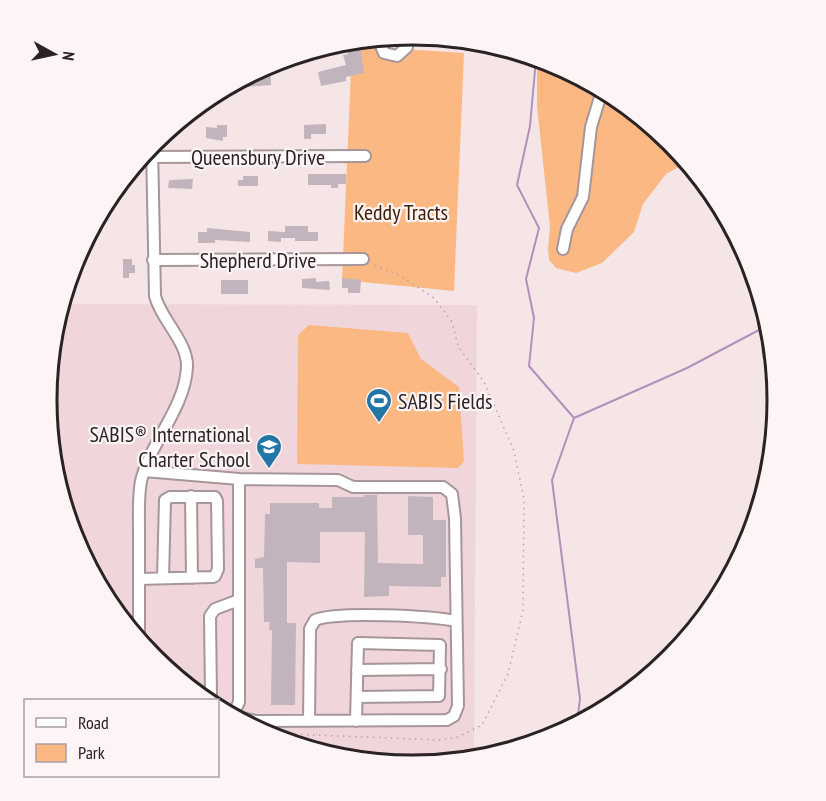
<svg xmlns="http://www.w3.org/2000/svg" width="826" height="801" font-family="'PT Sans Narrow',sans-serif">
<rect width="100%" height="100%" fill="#f6e5e7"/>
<path fill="#f0d6da" d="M 66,304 L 477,305 L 474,754 L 447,760 L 379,760 L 273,739 L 154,659 L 75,540 L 47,400 Z"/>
<path fill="#fbb883" d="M 357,46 L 464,53 L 454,291 L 342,280 L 352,47 Z
M 537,59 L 553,63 L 672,142 L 686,163 L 666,174 L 643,204 L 634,232 L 602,263 L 576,273 L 556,268 L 549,260 L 548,248 L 550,227 L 537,106 Z
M 309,325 L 408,333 L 421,359 L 459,387 L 464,461 L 458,468 L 297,464 L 298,335 Z"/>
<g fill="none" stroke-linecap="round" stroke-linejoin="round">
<path stroke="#b290bc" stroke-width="2" d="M 536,59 L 530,126 L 517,185 L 539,228 L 526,279 L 534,318 L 529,366 L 574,418
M 577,723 L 580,699 L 552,480 L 574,418 L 687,368 L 759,330 L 765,331"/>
</g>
<path fill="#c2b4bc" d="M 360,45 L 364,73 L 346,77 L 346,81 L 321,86 L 318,72 L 346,65 L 343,55 L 348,54 L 347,48 Z
M 261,70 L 261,74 L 269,74 L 271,78 L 271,85 L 245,87 L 245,81 Z
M 326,124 L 326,134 L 311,134 L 311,139 L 304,139 L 304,125 Z
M 217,125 L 227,125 L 227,137 L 223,137 L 223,141 L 206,138 L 206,127 L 217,128 Z
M 308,174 L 346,174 L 346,184 L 338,184 L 338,188 L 331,188 L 331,185 L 308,185 Z
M 243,176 L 258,176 L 258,186 L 238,186 L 238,180 L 243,180 Z
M 193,179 L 192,189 L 168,188 L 169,180 Z
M 285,226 L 308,226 L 308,232 L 318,232 L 318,241 L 295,241 L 295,238 L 281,238 L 281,242 L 268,241 L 268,231 L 285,232 Z
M 207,228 L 250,232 L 250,242 L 215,240 L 215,243 L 198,243 L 198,232 L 207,232 Z
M 123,259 L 132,259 L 132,265 L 135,265 L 135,273 L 129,273 L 129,278 L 123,278 Z
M 316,278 L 316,282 L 329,281 L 330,290 L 302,288 L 302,279 Z
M 342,278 L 361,280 L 360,293 L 348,293 L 348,288 L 342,288 Z
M 221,280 L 248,280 L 248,294 L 221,294 Z
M 364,495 L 377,495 L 378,563 L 423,564 L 423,535 L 408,535 L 408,496 L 433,497 L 433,520 L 446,520 L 446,577 L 441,577 L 441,587 L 389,586 L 389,596 L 364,597 L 365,532 L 320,532 L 320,563 L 287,562 L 287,623 L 296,623 L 295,705 L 271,705 L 272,630 L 269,630 L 270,622 L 264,622 L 263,568 L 255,568 L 255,559 L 264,557 L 265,514 L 270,514 L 270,503 L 319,503 L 319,508 L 332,508 L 332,497 L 364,497 Z"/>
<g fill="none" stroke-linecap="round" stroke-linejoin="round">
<defs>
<path id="minor" d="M 379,41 L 384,53 L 397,56 L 407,47 L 408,36
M 151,157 L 365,156
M 563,249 L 567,229 L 583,197 L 591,127 L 601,94
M 153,260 L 363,259
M 144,471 L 239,479 L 239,702 L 234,713
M 239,479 L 338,480 L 353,487 L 443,487 L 452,494 L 455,518 L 458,706 L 454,716 L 447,720 L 256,721 L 242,718
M 191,496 L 192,578
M 139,579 L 213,577 L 215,576 L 218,569 L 217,501 L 215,497 L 170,497 L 165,500 L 163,578
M 139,637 C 139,602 139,567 139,532 C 139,515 138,497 141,481 C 151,441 185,408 187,367 C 188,342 161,320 155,296 L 152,146
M 357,670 L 441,669
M 211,697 L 210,616 L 215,609 L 239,600
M 309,721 L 310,629 L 315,620 C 338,611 431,616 456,621
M 356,721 L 358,643 L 440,645 L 439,696 L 357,697"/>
</defs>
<use href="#minor" stroke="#a69699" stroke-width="14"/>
<path stroke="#b2a5a6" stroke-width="1.5" stroke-dasharray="1.5 4.5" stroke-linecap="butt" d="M 265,733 L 440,740 L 458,737 L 482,725 L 508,674 L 523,610 L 524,499 L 514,451 L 484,382 L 458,346 L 452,322 L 434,298 L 399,275 L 371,264"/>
<use href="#minor" stroke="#fff" stroke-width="10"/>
</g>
<defs>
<symbol id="stadium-pin" viewBox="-11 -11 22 30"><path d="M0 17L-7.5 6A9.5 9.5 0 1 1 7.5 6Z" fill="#2375a6" stroke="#fef4f5"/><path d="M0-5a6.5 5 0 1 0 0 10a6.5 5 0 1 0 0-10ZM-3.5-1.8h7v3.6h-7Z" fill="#fff"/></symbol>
<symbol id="school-pin" viewBox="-11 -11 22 30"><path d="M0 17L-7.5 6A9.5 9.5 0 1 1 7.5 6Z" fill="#2375a6" stroke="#fef4f5"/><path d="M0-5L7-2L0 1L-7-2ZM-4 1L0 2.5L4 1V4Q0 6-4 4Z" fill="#fff"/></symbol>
</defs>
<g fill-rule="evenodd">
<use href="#stadium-pin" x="364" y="386" width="30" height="40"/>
<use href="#school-pin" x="254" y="432" width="30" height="40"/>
</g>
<g text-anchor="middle" stroke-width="4.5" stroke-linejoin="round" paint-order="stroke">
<g font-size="22" fill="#292324" stroke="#fef4f5">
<text x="258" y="165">Queensbury Drive</text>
<text x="258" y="268">Shepherd Drive</text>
</g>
<g font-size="22" fill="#3f2004" stroke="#fef4f5">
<text x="401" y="220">Keddy Tracts</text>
</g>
<g font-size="22" fill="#292324" stroke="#fef4f5" text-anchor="start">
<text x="398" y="409">SABIS Fields</text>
<text x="250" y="442" text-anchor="end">SABIS® International<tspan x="250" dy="25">Charter School</tspan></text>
</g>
</g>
<path d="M0 0H826V801H0ZM57 400a355 355 0 1 1 710 0a355 355 0 1 1-710 0Z" fill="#fef4f5" fill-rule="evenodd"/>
<path fill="none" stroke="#292324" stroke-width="3" d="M57 400a355 355 0 1 1 710 0a355 355 0 1 1-710 0Z"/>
<rect x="24" y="699" width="195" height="78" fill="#fef4f5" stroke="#a9a0a1" stroke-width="1.5"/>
<rect x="36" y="718" width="30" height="9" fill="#ffffff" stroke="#a9a0a1" stroke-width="1.5"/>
<text x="78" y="729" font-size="18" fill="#292324">Road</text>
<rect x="36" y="744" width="30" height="18" fill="#fbb883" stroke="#a9a0a1" stroke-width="1.5"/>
<text x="78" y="759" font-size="18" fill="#292324">Park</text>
<g transform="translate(54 54) rotate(98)" stroke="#fef4f5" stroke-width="4.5" paint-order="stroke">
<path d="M0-4.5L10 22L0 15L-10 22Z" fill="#292324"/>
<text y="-9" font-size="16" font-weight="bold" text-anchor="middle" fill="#292324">N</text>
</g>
</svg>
